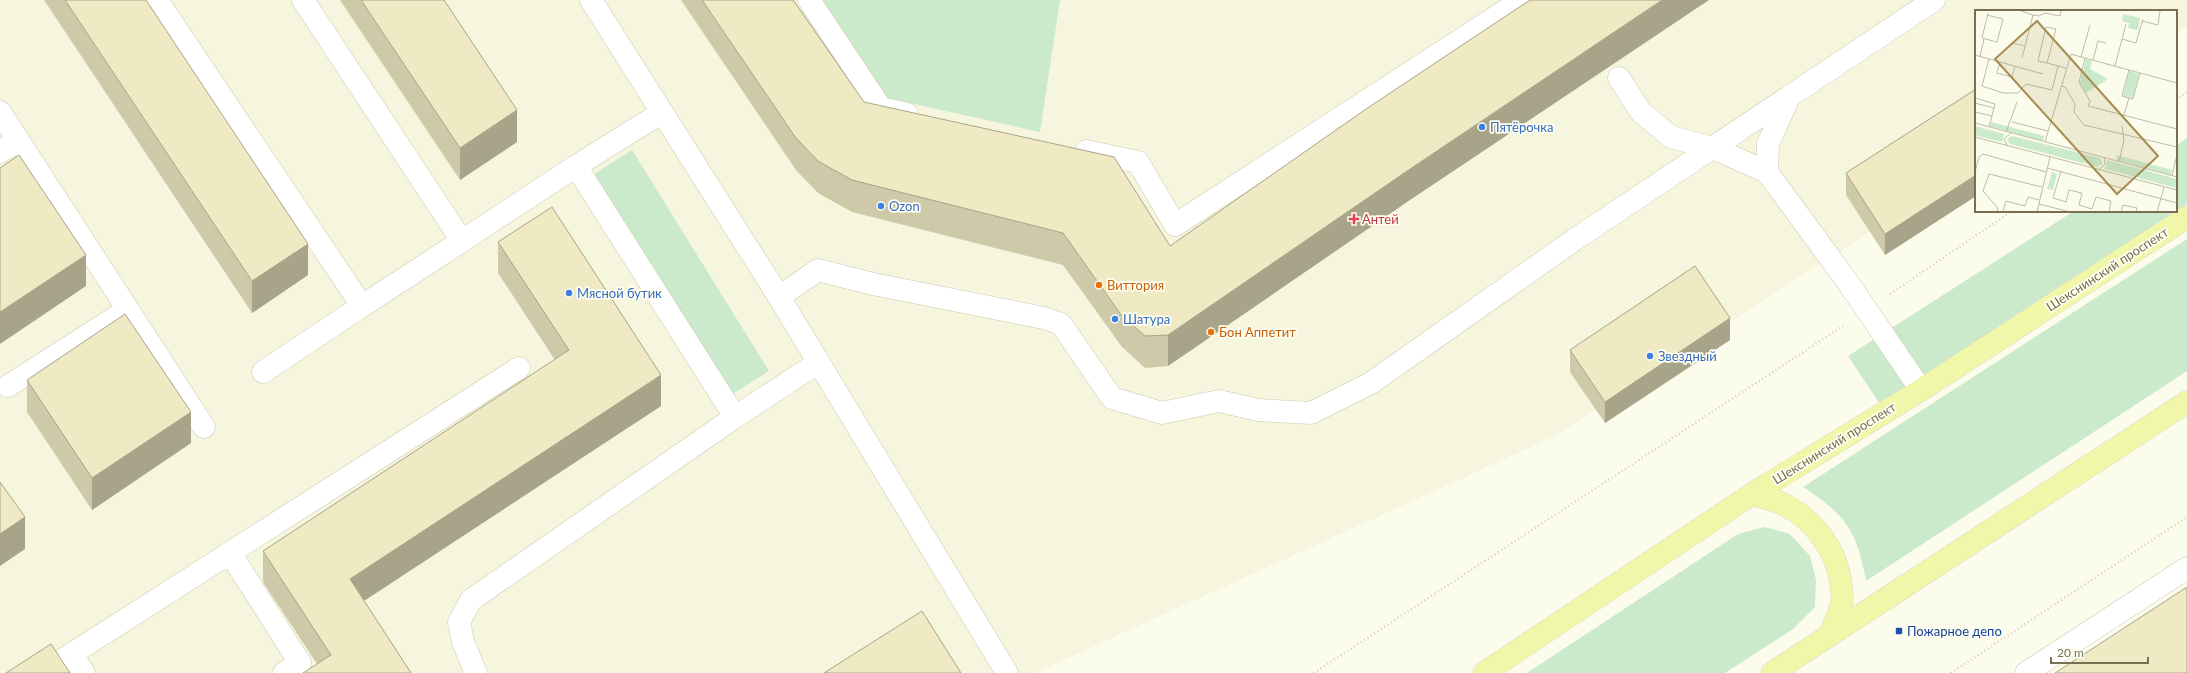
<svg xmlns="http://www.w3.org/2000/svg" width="2187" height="673" font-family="Lato,sans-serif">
<rect width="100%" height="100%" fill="#fbfcec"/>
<path fill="#f5f6dd" d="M 0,0 L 2187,0 L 2187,27 L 2176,34 L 2176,11 L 1976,11 L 1976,163 L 1553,437 L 1035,673 L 0,673 Z"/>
<path fill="#caeacb" d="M 821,0 L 1060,0 L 1040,132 L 887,98 Z
M 2187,138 L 2187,204 L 1880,404 L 1848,356 L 2074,211 L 2176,211 L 2176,146 Z
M 632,150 L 769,371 L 731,395 L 594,174 Z
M 2187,239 L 2187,371 L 1866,581 C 1857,531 1846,515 1803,487 Z
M 1765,527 L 1790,534 L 1810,556 L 1816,580 L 1815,607 L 1793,629 L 1725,673 L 1527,673 L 1738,534 Z"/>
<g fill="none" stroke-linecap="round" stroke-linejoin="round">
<defs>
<path id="minor" d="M 157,0 L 362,306 L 462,241
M 303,0 L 462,241 L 576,166 L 661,113
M 591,0 L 779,297 L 1007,673
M 809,0 L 881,108 L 907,114
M 1619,78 L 1641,112 L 1671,137 L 1713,148 L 1767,172 L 1847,281 L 1921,390
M 0,112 L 204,427
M 1086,151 L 1138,162 L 1175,225 L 1522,0
M 0,152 L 18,140
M 1767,172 L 1768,144 L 1789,97
M 779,297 L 818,270 L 873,284 L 1044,318 L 1061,324 L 1112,398 L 1162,413 L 1219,401 L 1258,410 L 1311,413 L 1371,383 L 1574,240 L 1934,0
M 263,372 L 362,306
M 8,386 L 127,310
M 735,417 L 819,362
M 230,553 L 300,663 L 284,673
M 72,654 L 84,673
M 42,673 L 519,368
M 476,673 L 463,642 L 459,622 L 471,600 L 735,417 L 576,166
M 2026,673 L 2187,568"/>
<path id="major" d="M 1752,494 C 1761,497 1772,499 1781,503 C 1818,521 1842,557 1842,598 C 1842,610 1833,625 1829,636
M 1484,673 L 1752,494 L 1921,390 L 2187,217
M 1772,673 L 2187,402"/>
</defs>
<use href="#minor" stroke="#ccc9ae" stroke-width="23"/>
<use href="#major" stroke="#dcdad1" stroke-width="23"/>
<path stroke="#d6cea7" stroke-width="2.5" stroke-dasharray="1 3" stroke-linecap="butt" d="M 2176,100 L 2187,92
M 1890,294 L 2012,211
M 1314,673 L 1843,326
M 1951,673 L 2187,517"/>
<use href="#minor" stroke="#fff" stroke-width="22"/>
<use href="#major" stroke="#f1f7a8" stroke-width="22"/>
</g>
<path fill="#cec9a9" d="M 44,0 L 146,0 L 308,275 L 252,313 Z
M 340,0 L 444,0 L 517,142 L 460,180 Z
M 681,0 L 793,0 L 864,102 L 1170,246 L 1407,202 L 1168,366 L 1145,368 L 1122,347 L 1063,265 L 852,212 L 818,193 L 796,170 Z
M 1976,89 L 1976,196 L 1885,255 L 1846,195 L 1846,173 Z
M 498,242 L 661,406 L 364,601 L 411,673 L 317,664 L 263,582 L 263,551 L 555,360 L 498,273 Z
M 1730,340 L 1605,423 L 1570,372 L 1570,350 Z
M 27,380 L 191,443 L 92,510 L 27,412 Z"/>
<path fill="#a8a489" d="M 1662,0 L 1709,0 L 1407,202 L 1168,366 L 1168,335 L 1407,171 Z
M 517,110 L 517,142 L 460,180 L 460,148 Z
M 1976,175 L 1976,196 L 1885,255 L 1885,234 Z
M 308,244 L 308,275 L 252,313 L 252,281 Z
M 86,255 L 86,286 L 0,344 L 0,312 Z
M 1730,318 L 1730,340 L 1605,423 L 1605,402 Z
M 661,375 L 661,406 L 350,610 L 350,579 Z
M 191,412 L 191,443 L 92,510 L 92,478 Z
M 25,517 L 25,549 L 0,566 L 0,534 Z"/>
<path fill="#f0eac4" stroke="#a8a489" d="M 65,0 L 146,0 L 308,244 L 252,281 Z
M 361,0 L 444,0 L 517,110 L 460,148 Z
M 702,0 L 793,0 L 864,102 L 1114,157 L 1170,246 L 1366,109 L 1530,0 L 1662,0 L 1407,171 L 1168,335 L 1145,336 L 1122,316 L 1063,233 L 852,180 L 818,161 L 796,138 Z
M 1976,89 L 1976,175 L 1885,234 L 1846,173 Z
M 19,155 L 86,255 L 0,312 L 0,168 Z
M 552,207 L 661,375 L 350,579 L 411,673 L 303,673 L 331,655 L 263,551 L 569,350 L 498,242 Z
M 1695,266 L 1730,318 L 1605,402 L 1570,350 Z
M 125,314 L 191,412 L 92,478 L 27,380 Z
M 0,482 L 25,517 L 0,534 Z
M 2187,587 L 2187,673 L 2055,673 Z
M 922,611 L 961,673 L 824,673 Z
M 51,644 L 70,673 L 6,673 Z"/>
<g fill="#3f7fe0" stroke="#fefef2" stroke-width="1.5">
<circle cx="1482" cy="127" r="4"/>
<circle cx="881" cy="206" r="4"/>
<circle cx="569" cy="293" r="4"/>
<circle cx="1115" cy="319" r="4"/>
<circle cx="1650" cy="356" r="4"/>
</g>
<path fill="#e0444e" stroke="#fefef2" stroke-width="1.5" d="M1352 213h4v4h4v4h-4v4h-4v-4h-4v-4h4z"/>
<g fill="#e8710a" stroke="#fefef2" stroke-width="1.5">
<circle cx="1099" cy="285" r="4"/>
<circle cx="1211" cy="332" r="4"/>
</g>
<rect fill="#1a4fb4" stroke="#fefef2" stroke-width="1.5" x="1895" y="627" width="8" height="8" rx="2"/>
<g text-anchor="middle" stroke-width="3.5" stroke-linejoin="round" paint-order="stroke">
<g font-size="13" fill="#366cbe" stroke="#fefef2" text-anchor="start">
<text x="1490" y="132">Пятёрочка</text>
<text x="889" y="211">Ozon</text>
<text x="577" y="298">Мясной бутик</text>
<text x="1123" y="324">Шатура</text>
<text x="1658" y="361">Звездный</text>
</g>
<g font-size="13" fill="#be3a42" stroke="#fefef2" text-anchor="start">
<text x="1362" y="224">Антей</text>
</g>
<g font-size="13" fill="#776f4f" stroke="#fefef2">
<text transform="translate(2107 269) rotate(-33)" y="5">Шекснинский проспект</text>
<text transform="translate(1834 443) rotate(-32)" y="5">Шекснинский проспект</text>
</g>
<g font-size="13" fill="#c56008" stroke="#fefef2" text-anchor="start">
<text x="1107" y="290">Виттория</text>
<text x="1219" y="337">Бон Аппетит</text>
</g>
<g font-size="13" fill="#164399" stroke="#fefef2" text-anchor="start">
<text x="1907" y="636">Пожарное депо</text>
</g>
</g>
<g transform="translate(1975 10)">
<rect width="202" height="202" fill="#fbfcec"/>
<path d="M 148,4 L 165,8 L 163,20 L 153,18 L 154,13 L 147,11 ZM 111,49 L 117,51 L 115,59 L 133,69 L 111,83 L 105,72 ZM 154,61 L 164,64 L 158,88 L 148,86 ZM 16,112 L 69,126 L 68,131 L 15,116 ZM 0,116 L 29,124 L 27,132 L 0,125 ZM 37,126 L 125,148 L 128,154 L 122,157 L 35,134 L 32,129 ZM 142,145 L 197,160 L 196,165 L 141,150 ZM 132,150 L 202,169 L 202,178 L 130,159 ZM 77,162 L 82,164 L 78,180 L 72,179 Z" fill="#caeacb"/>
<path fill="none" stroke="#bebca4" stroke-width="1" d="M 44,0 L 58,5 L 47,48M 12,5 L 28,9 L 22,32 L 7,28 L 13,3M 58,5 L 64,6 L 70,3 L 85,6 L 86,0M 167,11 L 183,15 L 185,1M 147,29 L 151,14M 38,33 L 50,36M 0,45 L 14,49M 5,46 L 9,29M 106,47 L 110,48 L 104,72 L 115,91 L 113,96 L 202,119M 110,48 L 202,73M 118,50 L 123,31 L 131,33M 25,52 L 22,63 L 37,67 L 40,56M 72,53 L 63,51 L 71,17 L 81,19 L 72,53 L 91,58M 140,56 L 147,29 L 161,33 L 168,9M 154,60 L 147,86 L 154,88 L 158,89 L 165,63M 68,64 L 14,49 L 7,76 L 28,83 L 43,83 L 51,74 L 77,80 L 83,56M 87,76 L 90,77 L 100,94 L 99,102 L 109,115 L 202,137M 0,88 L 20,94 L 14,117M 0,93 L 19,98M 0,102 L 17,106M 148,108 L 154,88M 37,112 L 73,121M 0,113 L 202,167M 31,122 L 42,92M 0,127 L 202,180M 70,132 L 96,44 L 106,47 L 115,15M 32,135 L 29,129 L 36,123M 144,152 L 149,130 L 147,116M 72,158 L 202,193M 124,160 L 130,154 L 129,147M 86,161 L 78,188 L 91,192 L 94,180 L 107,183 L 104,195 L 117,199 L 121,187 L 136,191 L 134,202M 0,162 L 4,147 L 8,144 L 71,162M 197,166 L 202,144M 64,194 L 95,202M 23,202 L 22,197 L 8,181 L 14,164 L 67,177M 28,202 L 31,191 L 50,196 L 53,187 L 64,190M 62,202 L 75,147M 146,202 L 148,195 L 162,198 L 161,202M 182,202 L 189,177"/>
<path fill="#a68d53" fill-opacity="0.15" stroke="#a68d53" stroke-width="2" d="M 62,11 L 183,146 L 142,184 L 20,49 Z"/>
<rect width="202" height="202" fill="none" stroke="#776f4f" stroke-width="2"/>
</g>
<path d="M2051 657v6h97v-6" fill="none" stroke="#776f4f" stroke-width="2"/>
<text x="2057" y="657" font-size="12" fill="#776f4f" stroke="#fefef2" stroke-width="3" paint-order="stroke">20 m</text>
</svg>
